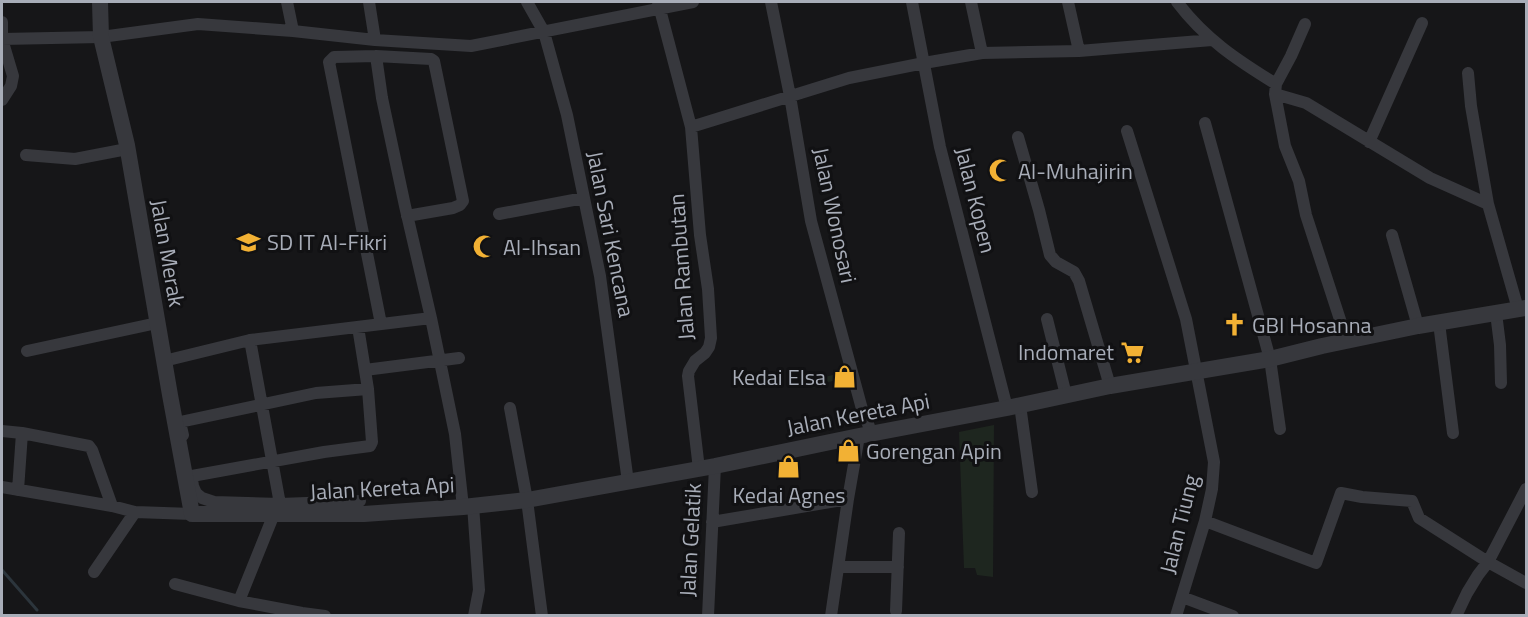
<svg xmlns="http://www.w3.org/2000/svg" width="1528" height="617" font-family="'Titillium Web',sans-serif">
<rect width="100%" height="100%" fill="#161618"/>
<path fill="#1e261f" d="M 837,374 L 838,380 L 828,382 L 828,384 L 812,388 L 811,382 L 808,383 L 808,381 Z
M 994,425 L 993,577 L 977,575 L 975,568 L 964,568 L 959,432 Z"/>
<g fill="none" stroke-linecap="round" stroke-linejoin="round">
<path stroke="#2c353c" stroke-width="3" d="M 2,570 L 37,610"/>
<path stroke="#37383d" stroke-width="12" d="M 287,2 L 293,31
M 369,2 L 375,40
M 527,2 L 544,32 L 567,115 L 584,198 L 600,276 L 628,482
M 658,2 L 691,127 L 700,235 L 708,289 L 711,338 L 709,347 L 705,353 L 695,361 L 689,371 L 688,376 L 699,469
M 771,2 L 790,96 L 811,221 L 862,409 L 872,434
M 912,2 L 940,147 L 1007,408
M 971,2 L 982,53
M 1068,2 L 1079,51
M 1177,2 C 1205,39 1237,60 1276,84
M 2,22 L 2,39 L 13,76 L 11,86 L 2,100
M 1305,24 L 1291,56 L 1276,84 L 1275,94 L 1285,146 L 1299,181 L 1306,215 L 1347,341
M 2,39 L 101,37 L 198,24 L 293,31 L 375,40 L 471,46 L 693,2
M 376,56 L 382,98 L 405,206 L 431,318 L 455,434 L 463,507
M 1468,73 L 1471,106 L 1488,204 L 1518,309
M 1275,94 L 1306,103 L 1430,178 L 1488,204
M 1205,123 L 1270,359 L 1280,429
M 691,127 L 849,78 L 924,63 L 982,53 L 1079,51 L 1212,40
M 1127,131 L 1186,319 L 1214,462 L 1212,489 L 1205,521 L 1176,616
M 1018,137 L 1039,210 L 1050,255 L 1056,262 L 1074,272 L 1079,281 L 1110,386
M 1369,142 L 1422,23
M 26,155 L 75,159 L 127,149
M 499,214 L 584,198
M 1392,235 L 1418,326
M 1496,313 L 1500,345 L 1501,383
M 1047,319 L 1066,395
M 1439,323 L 1453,433
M 381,324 L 329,62 L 334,57 L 376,56 L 431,59 L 434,61 L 463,201 L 460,205 L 453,208 L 407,216
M 250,340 L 280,504
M 27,351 L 157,323
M 164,361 L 250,340 L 431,318
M 365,370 L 459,358
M 1020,405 L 1032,492
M 510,408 L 527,500 L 542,616
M 2,431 L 22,433 L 89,446 L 92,450 L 112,506
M 183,435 L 180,422 L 316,393 L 368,389
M 192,476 L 324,452 L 370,446 L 372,442 L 368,389 L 358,327
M 192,479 L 193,486 L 196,493 L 202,498 L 214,502 L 280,504 L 360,501
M 2,487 L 112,506 L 135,512 L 192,514
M 18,490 L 22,433
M 473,505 L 479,590 L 474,616
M 1205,521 L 1316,563 L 1341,493 L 1362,497 L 1412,501 L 1419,518 L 1488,562 L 1526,583
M 712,522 L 848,499
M 839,567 L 898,567
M 94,572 L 135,512
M 175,584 L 239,601 L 274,514
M 1182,597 L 1233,616
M 239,601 L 302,613 L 325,616
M 896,611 L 899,533
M 708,616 L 715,466
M 831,616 L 848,499 L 859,436
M 1456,616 L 1467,593 L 1478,575 L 1488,562 L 1526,489"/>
<path stroke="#37383d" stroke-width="16" d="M 100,2 L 101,37 L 127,145 L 170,395 L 192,514 L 364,514 L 463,507 L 527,500 L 715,466 L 859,436 L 1007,408 L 1110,386 L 1270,359 L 1322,346 L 1418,326 L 1526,308"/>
</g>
<defs>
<symbol id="mosque-bare" viewBox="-9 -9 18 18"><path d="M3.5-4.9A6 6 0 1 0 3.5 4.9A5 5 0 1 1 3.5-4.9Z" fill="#f2b134" stroke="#111113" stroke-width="2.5" paint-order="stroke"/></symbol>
<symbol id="school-bare" viewBox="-9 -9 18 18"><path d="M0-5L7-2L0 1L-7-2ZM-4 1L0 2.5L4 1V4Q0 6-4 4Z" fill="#f2b134" stroke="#111113" stroke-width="2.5" paint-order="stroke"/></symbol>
<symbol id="church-bare" viewBox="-9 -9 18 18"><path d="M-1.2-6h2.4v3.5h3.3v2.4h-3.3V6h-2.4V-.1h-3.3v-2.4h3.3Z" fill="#f2b134" stroke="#111113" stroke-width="2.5" paint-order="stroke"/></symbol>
<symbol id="supermarket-bare" viewBox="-9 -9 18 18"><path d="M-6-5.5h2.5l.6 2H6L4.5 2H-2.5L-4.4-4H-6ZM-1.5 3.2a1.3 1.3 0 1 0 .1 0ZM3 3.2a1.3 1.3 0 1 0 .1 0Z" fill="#f2b134" stroke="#111113" stroke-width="2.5" paint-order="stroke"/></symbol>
<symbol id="shop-bare" viewBox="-9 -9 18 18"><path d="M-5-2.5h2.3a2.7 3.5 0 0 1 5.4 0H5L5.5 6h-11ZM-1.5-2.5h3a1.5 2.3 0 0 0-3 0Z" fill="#f2b134" stroke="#111113" stroke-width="2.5" paint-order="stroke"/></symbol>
</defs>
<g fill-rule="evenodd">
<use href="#mosque-bare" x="984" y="154" width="33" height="33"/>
<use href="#school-bare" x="232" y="226" width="33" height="33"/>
<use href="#mosque-bare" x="468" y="230" width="33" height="33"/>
<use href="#church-bare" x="1218" y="308" width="33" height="33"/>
<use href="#supermarket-bare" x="1116" y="336" width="33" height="33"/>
<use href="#shop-bare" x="828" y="360" width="33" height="33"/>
<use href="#shop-bare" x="832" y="434" width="33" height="33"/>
<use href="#shop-bare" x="772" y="450" width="33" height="33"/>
</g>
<g text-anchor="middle" stroke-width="6" stroke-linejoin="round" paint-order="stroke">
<g font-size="22" fill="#a8adb8" stroke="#111113" text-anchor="start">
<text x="1018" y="179">Al-Muhajirin</text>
<text x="267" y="250">SD IT Al-Fikri</text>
<text x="503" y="255">Al-Ihsan</text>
<text x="1252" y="333">GBI Hosanna</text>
<text x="1114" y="360" text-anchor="end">Indomaret</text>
<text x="826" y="385" text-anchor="end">Kedai Elsa</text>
<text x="866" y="459">Gorengan Apin</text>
<text x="789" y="503" text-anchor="middle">Kedai Agnes</text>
</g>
<g font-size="22" fill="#a8adb8" stroke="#111113">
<text transform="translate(976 200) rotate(76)" y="8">Jalan Kopen</text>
<text transform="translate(835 215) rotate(78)" y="8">Jalan Wonosari</text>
<text transform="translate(611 234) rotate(79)" y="8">Jalan Sari Kencana</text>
<text transform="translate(168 253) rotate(80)" y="8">Jalan Merak</text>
<text transform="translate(681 267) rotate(-94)" y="8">Jalan Rambutan</text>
<text transform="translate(858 414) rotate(-11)" y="8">Jalan Kereta Api</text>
<text transform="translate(382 488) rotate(-3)" y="8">Jalan Kereta Api</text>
<text transform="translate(1179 524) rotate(-76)" y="8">Jalan Tiung</text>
<text transform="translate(690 540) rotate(-87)" y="8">Jalan Gelatik</text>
</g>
</g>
<rect width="1528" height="617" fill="none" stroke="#a8adb8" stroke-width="6"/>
</svg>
